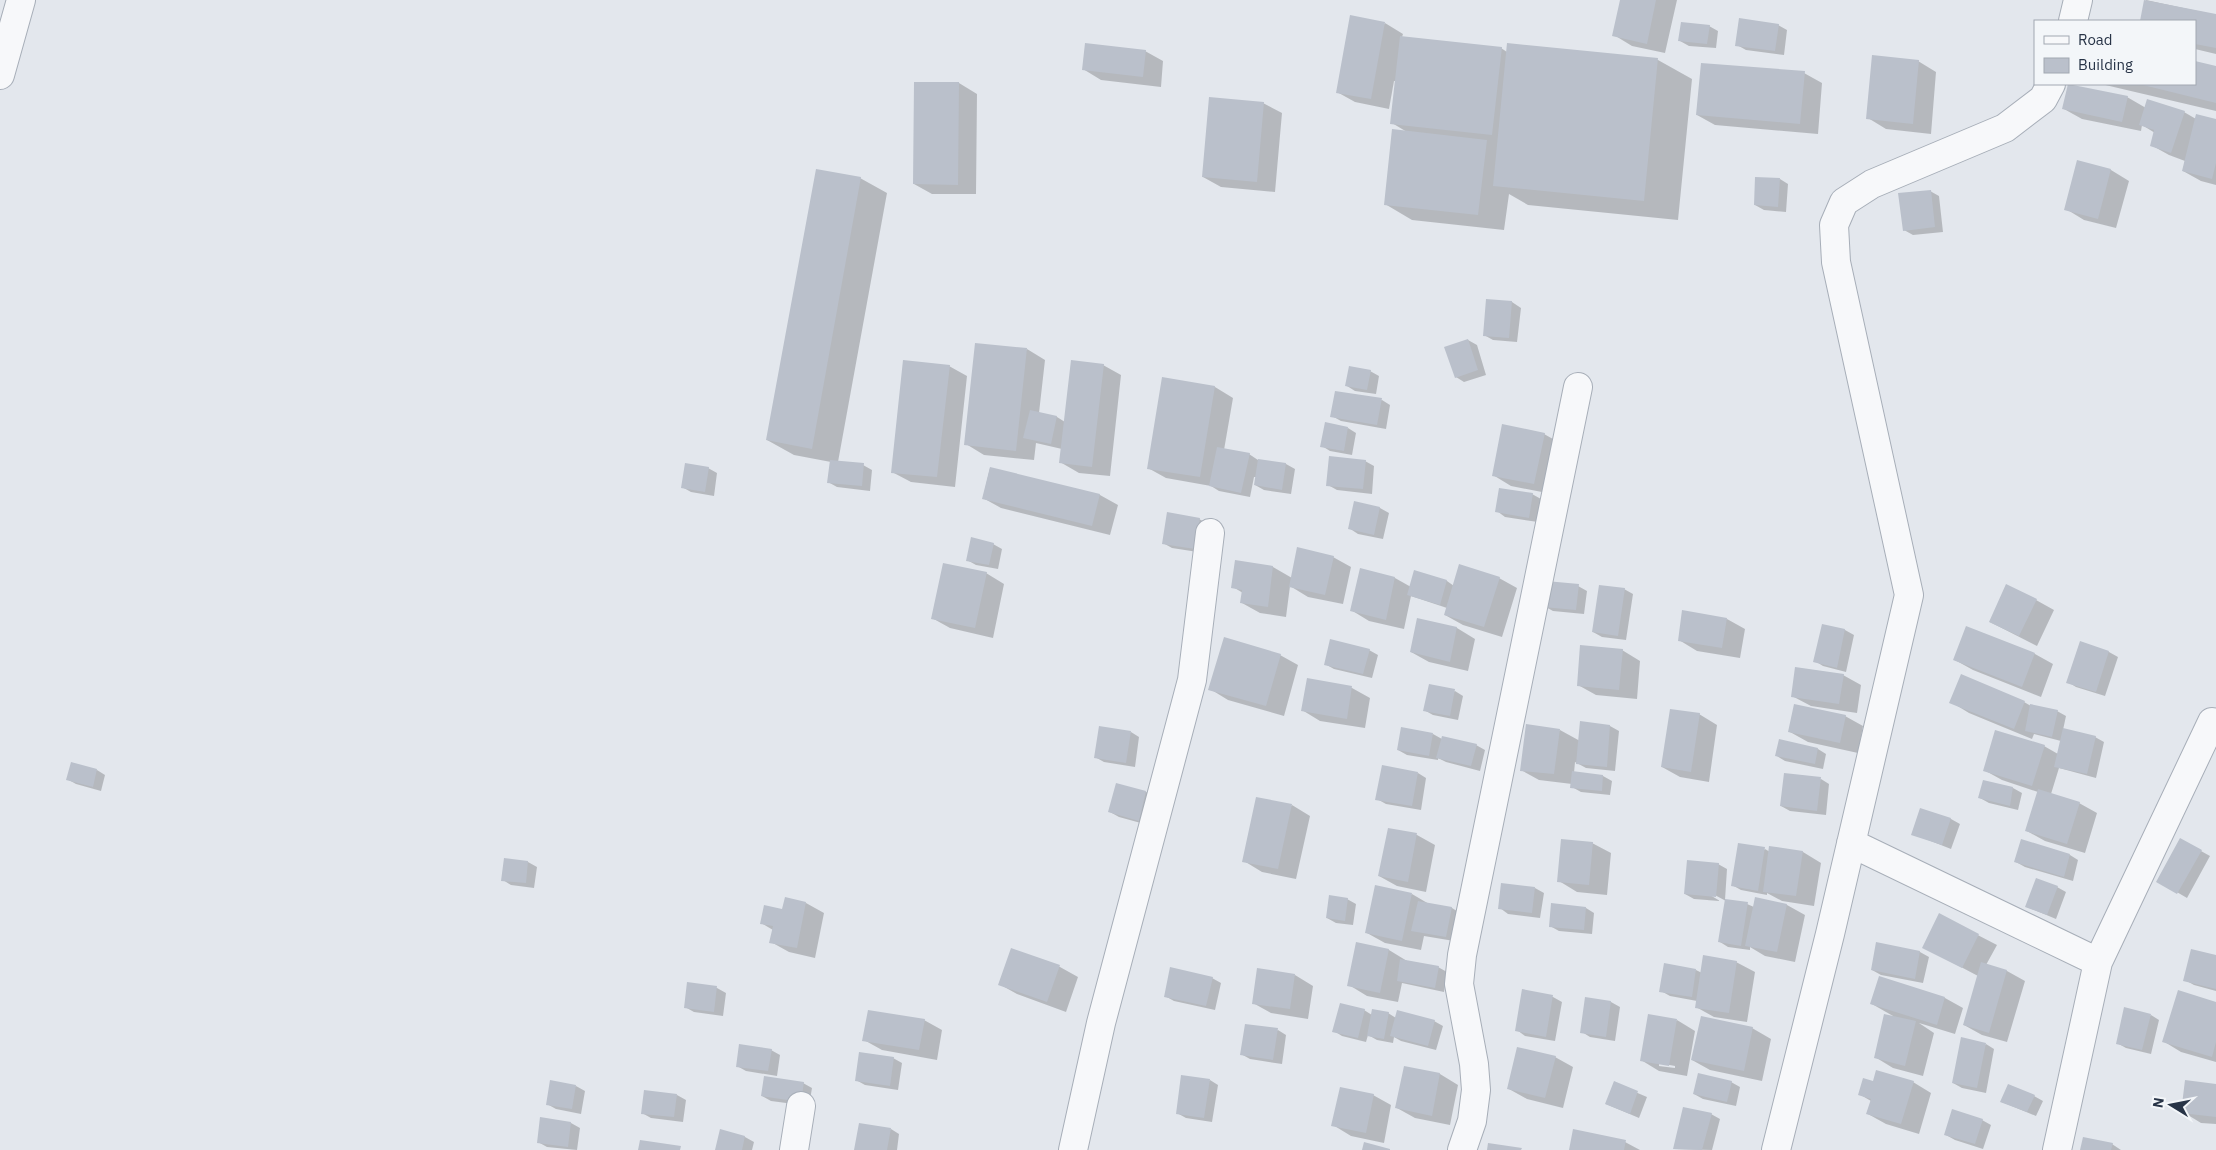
<svg xmlns="http://www.w3.org/2000/svg" width="2216" height="1150" font-family="'IBM Plex Sans',sans-serif">
<rect width="100%" height="100%" fill="#e3e7ed"/>
<path fill="#0003" fill-rule="evenodd" d="M 1621,0 L 1677,0 L 1665,53 L 1632,46 L 1614,35 Z
M 2146,0 L 2216,15 L 2216,54 L 2195,49 L 2195,21 L 2141,21 Z
M 1385,23 L 1403,34 L 1402,37 L 1501,48 L 1507,52 L 1508,45 L 1658,60 L 1692,79 L 1678,220 L 1528,205 L 1509,194 L 1504,230 L 1412,220 L 1385,204 L 1407,132 L 1392,123 L 1396,81 L 1394,81 L 1389,109 L 1355,102 L 1337,92 Z
M 1778,25 L 1787,30 L 1784,55 L 1746,50 L 1737,45 Z
M 1709,26 L 1718,31 L 1716,48 L 1689,46 L 1680,41 Z
M 1145,51 L 1163,61 L 1161,87 L 1101,80 L 1083,69 Z
M 1918,61 L 1936,72 L 1931,134 L 1886,129 L 1868,118 Z
M 2195,62 L 2216,67 L 2216,111 L 2101,84 L 2195,84 Z
M 1804,73 L 1822,83 L 1818,134 L 1715,125 L 1697,115 Z
M 915,83 L 959,83 L 977,94 L 976,194 L 932,194 L 914,184 Z
M 2127,97 L 2146,108 L 2184,112 L 2196,119 L 2216,120 L 2216,185 L 2201,181 L 2183,171 L 2185,161 L 2169,155 L 2151,145 L 2155,133 L 2142,125 L 2141,131 L 2082,119 L 2064,109 Z
M 1263,103 L 1282,113 L 1275,192 L 1221,187 L 1203,177 Z
M 2078,162 L 2111,170 L 2129,181 L 2116,228 L 2084,220 L 2066,209 Z
M 860,178 L 887,193 L 838,462 L 863,465 L 872,470 L 870,491 L 837,487 L 828,482 L 831,462 L 794,455 L 767,440 Z
M 1780,179 L 1788,184 L 1786,212 L 1764,210 L 1755,205 Z
M 1930,191 L 1939,196 L 1943,232 L 1913,235 L 1904,230 Z
M 1487,300 L 1512,302 L 1521,308 L 1517,342 L 1493,340 L 1484,335 Z
M 1468,340 L 1477,345 L 1486,375 L 1464,382 L 1456,377 Z
M 1027,349 L 1045,360 L 1039,413 L 1057,417 L 1065,422 L 1103,365 L 1121,375 L 1110,476 L 1079,473 L 1060,462 L 1062,449 L 1036,443 L 1034,460 L 984,455 L 966,444 Z
M 949,366 L 967,376 L 955,487 L 911,482 L 892,472 Z
M 1370,371 L 1379,376 L 1376,394 L 1355,391 L 1347,386 Z
M 1163,378 L 1215,387 L 1233,398 L 1224,450 L 1249,454 L 1258,460 L 1286,464 L 1295,469 L 1291,494 L 1264,490 L 1255,485 L 1256,477 L 1254,477 L 1250,497 L 1219,491 L 1211,486 L 1166,478 L 1148,468 Z
M 1382,400 L 1390,405 L 1386,429 L 1341,421 L 1332,416 Z
M 1348,428 L 1356,433 L 1352,455 L 1330,451 L 1322,446 Z
M 1544,434 L 1562,444 L 1552,494 L 1511,486 L 1493,475 Z
M 1365,461 L 1374,466 L 1372,494 L 1337,490 L 1328,485 Z
M 708,468 L 717,473 L 714,496 L 691,492 L 682,487 Z
M 990,468 L 1100,495 L 1118,505 L 1110,535 L 1001,508 L 983,498 Z
M 1532,494 L 1541,499 L 1538,522 L 1505,517 L 1497,511 Z
M 1355,503 L 1380,508 L 1389,513 L 1383,539 L 1358,534 L 1349,528 Z
M 1199,519 L 1208,524 L 1204,553 L 1172,548 L 1163,543 Z
M 993,544 L 1002,549 L 998,569 L 976,565 L 967,560 Z
M 1333,557 L 1351,567 L 1343,604 L 1308,597 L 1290,586 L 1286,617 L 1260,613 L 1242,603 L 1243,593 L 1233,587 L 1237,562 L 1273,567 L 1292,578 Z
M 1361,570 L 1395,578 L 1411,587 L 1415,572 L 1447,581 L 1454,586 L 1499,578 L 1517,588 L 1502,637 L 1463,625 L 1445,615 L 1447,608 L 1411,596 L 1404,629 L 1369,621 L 1351,610 Z
M 986,573 L 1004,584 L 993,638 L 950,628 L 932,618 Z
M 1578,586 L 1587,591 L 1584,614 L 1553,611 L 1544,606 Z
M 1624,589 L 1633,594 L 1626,640 L 1602,637 L 1593,632 Z
M 2036,600 L 2054,610 L 2037,646 L 1990,622 Z
M 1727,619 L 1745,629 L 1740,658 L 1697,651 L 1679,640 Z
M 1418,620 L 1457,628 L 1475,639 L 1468,671 L 1429,662 L 1411,652 Z
M 1823,625 L 1845,630 L 1854,635 L 1846,672 L 1823,666 L 1815,661 Z
M 1966,628 L 2035,654 L 2053,664 L 2041,697 L 1973,670 L 1955,660 Z
M 2081,642 L 2109,652 L 2118,657 L 2105,696 L 2076,687 L 2068,682 Z
M 1369,650 L 1378,655 L 1372,678 L 1334,669 L 1325,664 Z
M 1622,650 L 1640,661 L 1637,699 L 1596,695 L 1578,685 Z
M 1280,655 L 1298,665 L 1284,716 L 1228,700 L 1210,689 Z
M 1843,675 L 1861,685 L 1857,713 L 1811,706 L 1792,696 Z
M 1308,680 L 1352,688 L 1370,698 L 1365,728 L 1320,721 L 1302,710 Z
M 1455,691 L 1463,696 L 1458,720 L 1433,715 L 1424,710 Z
M 1951,702 L 2024,702 L 2031,706 L 2057,711 L 2066,716 L 2063,730 L 2095,737 L 2104,742 L 2096,778 L 2059,768 L 2051,794 L 2079,803 L 2097,813 L 2085,853 L 2045,841 L 2027,831 L 2038,792 L 2002,780 L 1984,770 L 2044,746 L 2058,754 L 2061,741 L 2034,734 L 2032,739 L 1969,713 Z
M 1699,714 L 1717,725 L 1709,782 L 1680,777 L 1662,767 Z
M 1845,716 L 1863,726 L 1858,753 L 1808,742 L 1790,732 Z
M 1581,723 L 1610,726 L 1619,731 L 1615,771 L 1586,768 L 1575,762 L 1574,773 L 1603,776 L 1612,781 L 1610,795 L 1581,792 L 1572,787 L 1572,784 L 1539,780 L 1521,770 L 1560,730 L 1580,741 Z
M 1131,732 L 1139,737 L 1135,767 L 1104,762 L 1095,757 Z
M 1433,734 L 1442,739 L 1476,745 L 1485,750 L 1480,771 L 1446,762 L 1438,758 L 1438,760 L 1407,755 L 1398,750 Z
M 1818,749 L 1826,754 L 1823,769 L 1785,761 L 1777,756 Z
M 97,770 L 105,775 L 101,791 L 76,784 L 67,779 Z
M 1418,773 L 1426,778 L 1421,810 L 1386,804 L 1377,799 Z
M 1821,779 L 1829,784 L 1826,815 L 1790,811 L 1781,806 Z
M 1984,782 L 2013,788 L 2022,793 L 2018,810 L 1989,803 L 1980,798 Z
M 1117,785 L 1146,792 L 1155,797 L 1148,825 L 1119,817 L 1110,812 Z
M 1292,805 L 1310,816 L 1296,879 L 1262,872 L 1244,861 Z
M 1921,810 L 1951,819 L 1960,824 L 1951,849 L 1913,834 Z
M 1389,830 L 1417,835 L 1435,845 L 1426,892 L 1397,886 L 1379,876 Z
M 2181,840 L 2210,856 L 2187,898 L 2158,881 Z
M 1592,843 L 1611,853 L 1607,895 L 1577,892 L 1559,881 Z
M 1770,848 L 1803,852 L 1821,863 L 1814,906 L 1782,901 L 1767,893 L 1767,895 L 1741,890 L 1732,885 L 1765,849 L 1770,852 Z
M 2070,855 L 2078,860 L 2073,881 L 2025,867 L 2016,862 Z
M 505,859 L 528,862 L 537,867 L 534,888 L 511,885 L 503,880 Z
M 1718,864 L 1727,869 L 1725,900 L 1747,904 L 1754,907 L 1787,905 L 1805,915 L 1795,962 L 1765,956 L 1750,947 L 1750,950 L 1728,947 L 1720,942 L 1726,901 L 1711,893 L 1710,895 L 1720,901 L 1694,899 L 1685,894 Z
M 2057,887 L 2066,892 L 2056,919 L 2027,907 Z
M 1535,888 L 1544,893 L 1540,918 L 1508,914 L 1500,908 Z
M 1412,894 L 1429,904 L 1452,908 L 1460,913 L 1454,941 L 1424,936 L 1421,950 L 1385,943 L 1367,933 Z
M 1347,899 L 1356,904 L 1353,925 L 1336,923 L 1327,918 Z
M 806,903 L 824,913 L 815,958 L 789,952 L 771,942 L 773,930 L 761,923 L 783,911 Z
M 1586,908 L 1594,913 L 1592,934 L 1559,931 L 1550,926 Z
M 1939,915 L 1997,945 L 1986,965 L 2007,971 L 2025,981 L 2007,1042 L 1982,1035 L 1964,1025 L 1978,976 L 1942,957 Z
M 1357,944 L 1389,950 L 1407,961 L 1438,967 L 1447,972 L 1444,992 L 1402,983 L 1398,1002 L 1367,996 L 1349,985 Z
M 1877,944 L 1920,952 L 1929,957 L 1923,983 L 1881,975 L 1872,970 Z
M 1012,949 L 1060,967 L 1078,977 L 1066,1012 L 1017,994 L 999,984 Z
M 2216,957 L 2216,991 L 2194,985 L 2185,980 Z
M 1736,962 L 1755,972 L 1747,1022 L 1714,1017 L 1696,1007 L 1697,1001 L 1670,996 L 1661,991 L 1696,970 L 1702,973 Z
M 1295,975 L 1313,986 L 1308,1019 L 1271,1013 L 1253,1003 Z
M 1212,978 L 1221,983 L 1215,1010 L 1174,1001 L 1165,996 Z
M 689,984 L 717,988 L 726,993 L 723,1016 L 694,1012 L 685,1007 Z
M 1523,991 L 1553,997 L 1562,1002 L 1555,1041 L 1525,1036 L 1517,1030 Z
M 1945,998 L 1963,1008 L 1955,1034 L 1919,1023 L 1934,1033 L 1923,1076 L 1893,1068 L 1875,1057 L 1893,1016 L 1872,1004 Z
M 1586,999 L 1611,1002 L 1620,1007 L 1615,1041 L 1590,1037 L 1582,1032 Z
M 2216,1003 L 2216,1062 L 2181,1052 L 2163,1041 Z
M 1364,1010 L 1372,1015 L 1388,1013 L 1396,1018 L 1434,1021 L 1443,1026 L 1436,1050 L 1401,1041 L 1394,1037 L 1393,1043 L 1377,1040 L 1368,1035 L 1366,1042 L 1342,1036 L 1334,1031 Z
M 2151,1015 L 2159,1020 L 2151,1054 L 2126,1048 L 2117,1043 Z
M 924,1020 L 942,1030 L 937,1060 L 882,1050 L 864,1040 Z
M 1677,1020 L 1695,1031 L 1687,1076 L 1659,1071 L 1641,1060 ZM 1659,1063 L 1675,1066 L 1675,1068 L 1659,1066 Z
M 1752,1028 L 1771,1039 L 1762,1081 L 1710,1070 L 1692,1060 Z
M 1278,1030 L 1286,1035 L 1282,1064 L 1250,1059 L 1241,1054 Z
M 1986,1044 L 1994,1049 L 1986,1093 L 1962,1088 L 1953,1083 Z
M 771,1050 L 780,1055 L 777,1076 L 746,1071 L 737,1066 Z
M 1555,1057 L 1573,1067 L 1563,1108 L 1527,1099 L 1509,1089 Z
M 893,1058 L 902,1063 L 898,1090 L 865,1085 L 856,1080 Z
M 1405,1068 L 1440,1074 L 1458,1085 L 1450,1125 L 1415,1118 L 1397,1108 Z
M 1210,1080 L 1218,1085 L 1212,1122 L 1186,1118 L 1177,1113 Z
M 1731,1082 L 1740,1087 L 1736,1106 L 1703,1099 L 1694,1094 Z
M 1913,1082 L 1931,1093 L 1919,1134 L 1886,1124 L 1868,1114 L 1871,1101 L 1859,1094 L 1874,1083 Z
M 803,1083 L 812,1088 L 809,1106 L 771,1101 L 762,1096 Z
M 1614,1083 L 1647,1097 L 1639,1118 L 1606,1104 Z
M 2216,1085 L 2216,1124 L 2201,1123 L 2183,1112 Z
M 576,1086 L 585,1091 L 581,1114 L 556,1109 L 547,1104 Z
M 677,1095 L 686,1100 L 683,1122 L 651,1118 L 642,1113 Z
M 1373,1095 L 1391,1105 L 1384,1143 L 1351,1136 L 1333,1125 Z
M 2034,1096 L 2043,1101 L 2036,1116 L 2002,1102 Z
M 1711,1114 L 1720,1119 L 1712,1150 L 1674,1149 Z
M 541,1119 L 571,1123 L 580,1128 L 577,1150 L 547,1147 L 538,1142 Z
M 1982,1120 L 1991,1125 L 1983,1149 L 1955,1140 L 1946,1135 Z
M 891,1129 L 899,1134 L 897,1150 L 856,1150 Z
M 721,1131 L 745,1137 L 754,1142 L 752,1150 L 716,1150 Z
M 1625,1142 L 1640,1150 L 1570,1150 Z
M 2112,1144 L 2121,1150 L 2081,1150 Z"/>
<path fill="#bac0cb" d="M 1620,0 L 1656,0 L 1647,44 L 1612,36 Z
M 2144,0 L 2216,14 L 2216,48 L 2195,44 L 2195,21 L 2140,21 Z
M 1350,15 L 1385,22 L 1371,99 L 1336,93 Z
M 1739,18 L 1779,24 L 1775,51 L 1735,46 Z
M 1681,22 L 1710,25 L 1707,44 L 1678,41 Z
M 1400,36 L 1502,47 L 1492,135 L 1390,124 Z
M 1085,43 L 1146,50 L 1143,77 L 1082,70 Z
M 1507,43 L 1658,58 L 1644,201 L 1493,186 Z
M 1872,55 L 1919,60 L 1913,124 L 1866,119 Z
M 2195,61 L 2216,66 L 2216,103 L 2139,84 L 2195,84 Z
M 1701,63 L 1805,71 L 1800,124 L 1696,115 Z
M 914,82 L 959,82 L 958,185 L 913,184 Z
M 2068,84 L 2128,96 L 2122,122 L 2062,109 Z
M 1209,97 L 1264,102 L 1257,182 L 1202,177 Z
M 2147,99 L 2185,111 L 2171,153 L 2150,146 L 2154,130 L 2139,125 Z
M 2196,114 L 2216,119 L 2216,163 L 2212,179 L 2182,171 Z
M 1392,129 L 1487,140 L 1478,215 L 1384,205 Z
M 2077,160 L 2111,169 L 2098,219 L 2064,210 Z
M 816,169 L 861,177 L 812,449 L 766,440 Z
M 1755,177 L 1780,178 L 1778,207 L 1754,205 Z
M 1931,190 L 1935,227 L 1903,231 L 1898,193 Z
M 1486,299 L 1512,301 L 1509,338 L 1483,336 Z
M 1468,339 L 1478,370 L 1455,378 L 1444,347 Z
M 975,343 L 1027,348 L 1016,451 L 964,445 Z
M 903,360 L 950,365 L 937,477 L 891,473 Z
M 1071,360 L 1104,364 L 1092,467 L 1059,463 Z
M 1349,366 L 1371,370 L 1367,390 L 1345,386 Z
M 1162,377 L 1215,386 L 1200,477 L 1147,469 Z
M 1335,391 L 1382,398 L 1377,425 L 1330,417 Z
M 1030,410 L 1057,416 L 1051,444 L 1023,438 Z
M 1325,422 L 1348,427 L 1344,451 L 1320,447 Z
M 1502,424 L 1545,433 L 1534,484 L 1492,476 Z
M 1217,447 L 1250,453 L 1241,493 L 1209,486 Z
M 1329,456 L 1366,460 L 1363,489 L 1326,486 Z
M 1258,459 L 1286,463 L 1282,490 L 1254,485 Z
M 830,460 L 864,463 L 862,486 L 827,483 Z
M 685,463 L 709,467 L 705,492 L 681,488 Z
M 990,467 L 1100,494 L 1092,526 L 982,499 Z
M 1499,488 L 1533,493 L 1529,518 L 1495,512 Z
M 1354,501 L 1380,507 L 1374,535 L 1348,529 Z
M 1167,512 L 1200,518 L 1195,549 L 1162,544 Z
M 971,537 L 994,543 L 989,565 L 966,561 Z
M 1297,547 L 1334,556 L 1325,595 L 1289,587 Z
M 1235,560 L 1273,566 L 1268,607 L 1240,603 L 1242,590 L 1231,588 Z
M 943,563 L 987,572 L 975,628 L 931,619 Z
M 1459,564 L 1500,577 L 1484,627 L 1444,615 Z
M 1360,568 L 1395,577 L 1386,620 L 1350,611 Z
M 1414,570 L 1447,580 L 1440,605 L 1407,595 Z
M 1546,581 L 1579,584 L 1576,610 L 1543,607 Z
M 2006,584 L 2037,599 L 2019,636 L 1989,622 Z
M 1599,585 L 1625,588 L 1618,636 L 1592,632 Z
M 1682,610 L 1727,618 L 1722,648 L 1678,641 Z
M 1417,618 L 1457,627 L 1450,662 L 1410,652 Z
M 1822,624 L 1845,629 L 1837,668 L 1813,662 Z
M 1966,626 L 2035,653 L 2022,687 L 1953,660 Z
M 1224,637 L 1281,654 L 1266,706 L 1208,690 Z
M 1330,639 L 1370,649 L 1363,674 L 1324,665 Z
M 2080,641 L 2109,651 L 2096,692 L 2066,683 Z
M 1580,645 L 1623,649 L 1619,690 L 1577,686 Z
M 1795,667 L 1844,674 L 1839,704 L 1791,697 Z
M 1961,674 L 2025,701 L 2014,729 L 1949,703 Z
M 1307,678 L 1352,686 L 1347,719 L 1301,711 Z
M 1429,684 L 1455,689 L 1450,716 L 1423,711 Z
M 1794,704 L 1846,715 L 1840,743 L 1788,732 Z
M 2030,704 L 2058,710 L 2052,737 L 2025,731 Z
M 1670,709 L 1700,713 L 1691,772 L 1661,767 Z
M 1580,721 L 1610,725 L 1607,767 L 1576,764 Z
M 1526,724 L 1560,729 L 1554,774 L 1520,771 Z
M 1099,726 L 1131,731 L 1126,763 L 1094,758 Z
M 1401,727 L 1433,733 L 1429,756 L 1397,750 Z
M 2063,728 L 2096,736 L 2087,774 L 2054,767 Z
M 1995,730 L 2045,745 L 2032,786 L 1983,771 Z
M 1442,736 L 1477,744 L 1471,766 L 1436,758 Z
M 1779,739 L 1818,748 L 1815,764 L 1775,756 Z
M 71,762 L 97,769 L 93,787 L 66,780 Z
M 1382,765 L 1418,772 L 1412,806 L 1375,800 Z
M 1572,771 L 1603,775 L 1602,791 L 1570,788 Z
M 1784,773 L 1821,777 L 1817,811 L 1780,806 Z
M 1983,780 L 2013,787 L 2010,806 L 1978,798 Z
M 1116,783 L 1146,791 L 1139,821 L 1108,812 Z
M 2038,789 L 2080,802 L 2067,844 L 2025,831 Z
M 1256,797 L 1292,804 L 1278,869 L 1242,862 Z
M 1920,808 L 1951,818 L 1942,845 L 1911,835 Z
M 1388,828 L 1417,833 L 1408,882 L 1378,876 Z
M 2180,838 L 2202,850 L 2177,894 L 2156,882 Z
M 1561,839 L 1593,842 L 1589,885 L 1557,882 Z
M 2021,839 L 2070,854 L 2064,877 L 2014,862 Z
M 1738,843 L 1765,847 L 1758,891 L 1731,886 Z
M 1769,846 L 1803,851 L 1796,896 L 1763,892 Z
M 504,858 L 528,861 L 526,883 L 501,881 Z
M 1687,860 L 1719,863 L 1716,897 L 1684,894 Z
M 2036,878 L 2058,886 L 2047,915 L 2025,907 Z
M 1501,883 L 1535,887 L 1532,913 L 1498,909 Z
M 1375,885 L 1412,893 L 1402,941 L 1365,933 Z
M 1329,895 L 1348,898 L 1345,921 L 1326,918 Z
M 785,897 L 806,902 L 797,948 L 769,943 L 773,926 L 760,924 L 764,905 L 782,909 Z
M 1755,897 L 1787,904 L 1777,952 L 1745,946 Z
M 1725,899 L 1748,902 L 1741,946 L 1718,942 Z
M 1418,901 L 1452,907 L 1446,937 L 1411,931 Z
M 1551,903 L 1586,907 L 1584,930 L 1549,927 Z
M 1939,913 L 1979,934 L 1962,968 L 1922,948 Z
M 1356,942 L 1389,949 L 1380,993 L 1347,986 Z
M 1876,942 L 1920,951 L 1915,979 L 1871,970 Z
M 1011,948 L 1060,965 L 1047,1002 L 998,985 Z
M 2191,949 L 2216,955 L 2216,989 L 2183,981 Z
M 1703,955 L 1737,961 L 1729,1013 L 1695,1008 Z
M 1400,959 L 1439,966 L 1435,988 L 1397,981 Z
M 1981,962 L 2007,970 L 1989,1033 L 1963,1025 Z
M 1664,963 L 1696,969 L 1692,997 L 1659,992 Z
M 1170,967 L 1213,977 L 1206,1006 L 1164,997 Z
M 1257,968 L 1295,974 L 1290,1009 L 1252,1004 Z
M 1879,976 L 1945,997 L 1937,1025 L 1870,1004 Z
M 687,982 L 717,986 L 714,1012 L 684,1008 Z
M 1522,989 L 1553,995 L 1546,1037 L 1515,1031 Z
M 2178,990 L 2216,1002 L 2216,1042 L 2212,1057 L 2162,1042 Z
M 1585,997 L 1611,1001 L 1606,1037 L 1580,1033 Z
M 1340,1003 L 1365,1009 L 1358,1038 L 1332,1032 Z
M 2124,1007 L 2151,1014 L 2142,1050 L 2116,1044 Z
M 1372,1009 L 1389,1012 L 1384,1039 L 1367,1036 Z
M 868,1010 L 925,1019 L 919,1050 L 862,1041 Z
M 1397,1010 L 1435,1020 L 1428,1046 L 1390,1036 Z
M 1648,1014 L 1677,1019 L 1669,1066 L 1640,1061 Z
M 1884,1014 L 1916,1021 L 1905,1066 L 1874,1058 Z
M 1701,1016 L 1753,1027 L 1744,1071 L 1691,1060 Z
M 1245,1024 L 1278,1028 L 1273,1060 L 1240,1055 Z
M 1961,1037 L 1986,1043 L 1977,1088 L 1952,1083 Z
M 739,1044 L 772,1049 L 768,1071 L 736,1067 Z
M 1517,1047 L 1556,1056 L 1545,1098 L 1507,1089 Z
M 859,1052 L 894,1057 L 890,1086 L 855,1081 Z
M 1404,1066 L 1440,1073 L 1432,1116 L 1395,1108 Z
M 1876,1070 L 1914,1081 L 1901,1124 L 1866,1114 L 1871,1099 L 1858,1095 L 1863,1078 L 1873,1081 Z
M 1698,1073 L 1732,1081 L 1727,1102 L 1693,1094 Z
M 1181,1075 L 1210,1079 L 1204,1118 L 1176,1114 Z
M 764,1076 L 804,1082 L 801,1102 L 761,1096 Z
M 550,1080 L 576,1085 L 572,1109 L 546,1105 Z
M 2185,1080 L 2216,1084 L 2216,1117 L 2181,1113 Z
M 1614,1081 L 1638,1091 L 1630,1114 L 1605,1104 Z
M 2008,1084 L 2035,1095 L 2027,1112 L 2000,1102 Z
M 1340,1087 L 1374,1094 L 1366,1133 L 1331,1126 Z
M 644,1090 L 677,1094 L 674,1117 L 641,1114 Z
M 1683,1107 L 1712,1113 L 1702,1150 L 1673,1149 Z
M 1952,1109 L 1983,1119 L 1975,1144 L 1944,1135 Z
M 540,1117 L 571,1122 L 568,1147 L 537,1143 Z
M 859,1123 L 891,1128 L 887,1150 L 854,1150 Z
M 720,1129 L 745,1136 L 742,1150 L 715,1150 Z
M 1573,1129 L 1626,1140 L 1624,1150 L 1569,1150 Z
M 2083,1137 L 2113,1143 L 2111,1150 L 2080,1150 Z
M 640,1140 L 681,1146 L 680,1150 L 638,1150 Z
M 1364,1142 L 1390,1149 L 1390,1150 L 1362,1150 Z
M 1488,1143 L 1522,1148 L 1521,1150 L 1487,1150 Z"/>
<g fill="none" stroke-linecap="round" stroke-linejoin="round">
<defs>
<path id="street" d="M 2073,21 L 2078,0
M 0,75 L 21,0
M 1851,843 L 2098,962
M 794,1150 L 801,1106
M 1073,1150 L 1101,1023 L 1192,680 L 1210,533
M 1462,1150 L 1472,1121 L 1476,1090 L 1474,1064 L 1459,984 L 1462,955 L 1578,387
M 1776,1150 L 1830,934 L 1909,595 L 1836,262 L 1834,225 L 1844,202 L 1872,184 L 2005,128 L 2043,99 L 2051,84
M 2057,1150 L 2098,962 L 2212,722"/>
</defs>
<use href="#street" stroke="#a7aeb8" stroke-width="30"/>
<use href="#street" stroke="#f7f8fa" stroke-width="28"/>
</g>
<rect x="2034" y="20" width="162" height="65" fill="#f3f6f9" stroke="#a2a8b2"/>
<rect x="2044" y="36" width="25" height="8" fill="#f7f8fa" stroke="#a2a8b2"/>
<text x="2078" y="45" font-size="15" fill="#283447">Road</text>
<rect x="2044" y="58" width="25" height="15" fill="#bac0cb" stroke="#a2a8b2"/>
<text x="2078" y="70" font-size="15" fill="#283447">Building</text>
<g transform="translate(2171 1105) rotate(280)" stroke="#f3f6f9" stroke-width="4" paint-order="stroke">
<path d="M0-4L9 19L0 12L-9 19Z" fill="#283447"/>
<text y="-8" font-size="14" font-weight="bold" text-anchor="middle" fill="#283447">N</text>
</g>
</svg>
